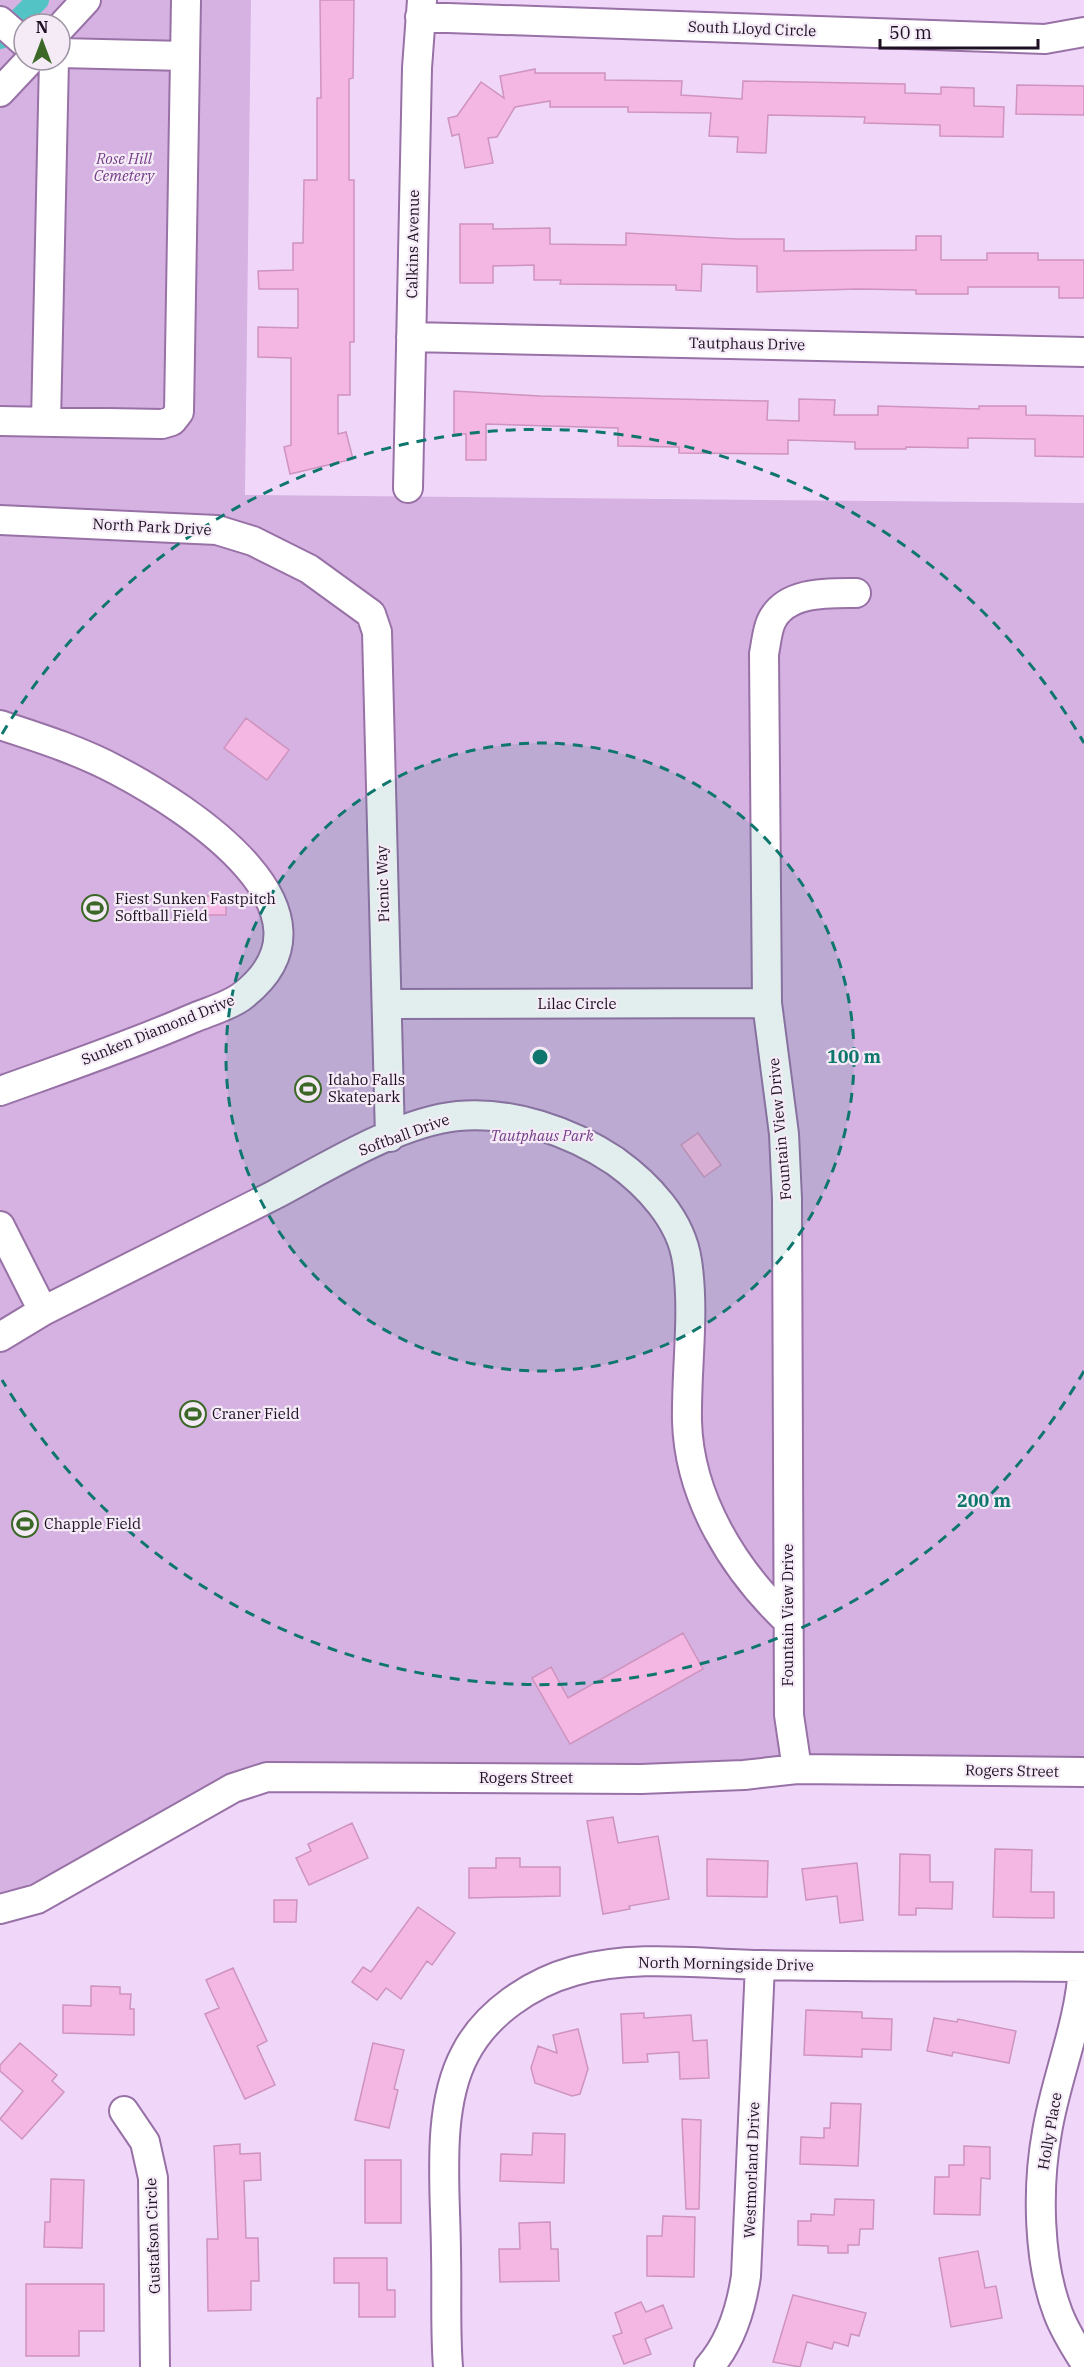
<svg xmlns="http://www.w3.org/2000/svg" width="1084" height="2367" font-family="'IBM Plex Serif',serif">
<rect width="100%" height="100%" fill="#f0d7fa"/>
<path fill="#d5b2e1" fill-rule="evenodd" d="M 0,0 L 251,0 L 245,495 L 1084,503 L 1084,1772 L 267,1777 L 0,1909 ZM 24,24 L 60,24 L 60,60 L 24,60 Z"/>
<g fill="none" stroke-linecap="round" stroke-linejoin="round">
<path stroke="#54c3c5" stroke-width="22" d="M 0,38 L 38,0"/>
</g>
<path fill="#f4b7e3" stroke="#ce93be" stroke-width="1.5" d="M 320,0 L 354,0 L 353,78 L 349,79 L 349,180 L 354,180 L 354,342 L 350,342 L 350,395 L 338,395 L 338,434 L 346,432 L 353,459 L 290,474 L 284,447 L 291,445 L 291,358 L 258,357 L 258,327 L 298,328 L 298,289 L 259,289 L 258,271 L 293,270 L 293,243 L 303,243 L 304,180 L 317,180 L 317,98 L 321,98 Z
M 535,69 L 535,73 L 605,73 L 605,80 L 682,81 L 681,95 L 742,99 L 743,81 L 905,84 L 905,93 L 941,94 L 941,87 L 974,88 L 974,106 L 1004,107 L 1003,137 L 940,136 L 940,125 L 864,123 L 865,117 L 768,115 L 766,153 L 737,152 L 738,137 L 709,136 L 711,113 L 628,112 L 628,107 L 550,107 L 550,101 L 515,107 L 497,137 L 488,138 L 493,163 L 465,168 L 459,134 L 452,136 L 448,118 L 457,116 L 481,82 L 504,98 L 500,76 Z
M 1017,85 L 1084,86 L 1084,115 L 1016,114 Z
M 460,224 L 493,224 L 493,229 L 550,228 L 550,244 L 626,245 L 626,233 L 737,239 L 784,239 L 784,251 L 916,250 L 916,236 L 941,236 L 941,260 L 987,260 L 987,253 L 1038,253 L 1038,260 L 1084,260 L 1084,298 L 1059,298 L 1059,287 L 968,287 L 968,294 L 916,294 L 916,290 L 858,289 L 757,292 L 757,266 L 702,264 L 701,291 L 676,290 L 676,285 L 560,284 L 561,280 L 534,280 L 534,265 L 493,266 L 493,283 L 460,283 Z
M 454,391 L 540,396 L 768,401 L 767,420 L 799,421 L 799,399 L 835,400 L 834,415 L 878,415 L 878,406 L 979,409 L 979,406 L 1026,406 L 1026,415 L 1084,416 L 1084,457 L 1035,456 L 1035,439 L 968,438 L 968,448 L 906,447 L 906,449 L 855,449 L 855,442 L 788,440 L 788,454 L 679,453 L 679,447 L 618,446 L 618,428 L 486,424 L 486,460 L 466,460 L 466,434 L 454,434 Z
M 246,718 L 289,750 L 267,780 L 224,748 Z
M 202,896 L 226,896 L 226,915 L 203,915 Z
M 698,1133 L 721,1165 L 704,1177 L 681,1145 Z
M 683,1633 L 703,1669 L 570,1744 L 532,1678 L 551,1667 L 568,1698 Z
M 613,1817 L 618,1843 L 658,1836 L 669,1899 L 629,1906 L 630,1909 L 603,1914 L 587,1821 Z
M 352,1823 L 368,1858 L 309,1885 L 296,1858 L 311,1851 L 308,1844 Z
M 995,1849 L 1032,1850 L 1031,1892 L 1054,1892 L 1054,1918 L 993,1917 Z
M 900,1854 L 930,1855 L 930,1882 L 953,1882 L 952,1909 L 916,1908 L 916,1915 L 899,1915 Z
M 496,1858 L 520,1858 L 520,1867 L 560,1867 L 560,1896 L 469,1898 L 469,1868 L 496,1868 Z
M 707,1859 L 768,1861 L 767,1897 L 707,1896 Z
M 857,1863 L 863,1920 L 840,1923 L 837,1896 L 806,1900 L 802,1869 Z
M 274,1900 L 297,1900 L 296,1922 L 274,1922 Z
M 418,1907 L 455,1933 L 432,1965 L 427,1961 L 401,1999 L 386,1988 L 377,2000 L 352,1982 L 363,1967 L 371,1972 Z
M 233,1968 L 267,2041 L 257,2046 L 275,2085 L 245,2099 L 205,2014 L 219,2008 L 206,1980 Z
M 91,1986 L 120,1987 L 120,1994 L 131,1994 L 130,2009 L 134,2009 L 134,2035 L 63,2033 L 63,2005 L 91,2006 Z
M 806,2010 L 862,2012 L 862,2018 L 892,2019 L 891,2050 L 862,2049 L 862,2057 L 804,2055 Z
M 644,2013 L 644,2018 L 691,2015 L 693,2041 L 707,2040 L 709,2078 L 680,2079 L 679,2052 L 647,2054 L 648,2062 L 623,2063 L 621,2014 Z
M 934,2018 L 957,2022 L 958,2019 L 1016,2031 L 1009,2063 L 953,2052 L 952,2056 L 927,2051 Z
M 578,2029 L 588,2069 L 580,2094 L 572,2096 L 535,2083 L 531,2068 L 538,2046 L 557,2053 L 553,2035 Z
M 20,2043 L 57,2075 L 52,2081 L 64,2092 L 22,2139 L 0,2119 L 23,2091 L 0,2071 L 0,2065 Z
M 373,2043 L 404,2050 L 394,2089 L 398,2090 L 389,2128 L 355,2120 Z
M 831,2103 L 861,2104 L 858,2166 L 800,2164 L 801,2137 L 824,2138 L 824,2128 L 830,2128 Z
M 682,2119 L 701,2120 L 699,2209 L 686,2209 Z
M 533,2133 L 565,2134 L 564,2183 L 500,2181 L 501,2154 L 532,2155 Z
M 240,2144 L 240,2154 L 260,2153 L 261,2180 L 244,2181 L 246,2238 L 258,2238 L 259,2281 L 251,2281 L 251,2310 L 208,2311 L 207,2239 L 218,2239 L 214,2146 Z
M 964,2146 L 990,2147 L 990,2179 L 981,2178 L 980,2215 L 934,2214 L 935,2177 L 949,2177 L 949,2165 L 964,2165 Z
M 365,2160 L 401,2160 L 401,2223 L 365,2223 Z
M 51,2179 L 84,2180 L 82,2248 L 44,2247 L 45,2222 L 50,2222 Z
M 835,2199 L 874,2200 L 873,2229 L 860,2229 L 859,2245 L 848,2245 L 848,2253 L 828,2253 L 828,2246 L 798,2245 L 798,2221 L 811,2221 L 811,2214 L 834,2215 Z
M 663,2216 L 695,2217 L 694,2277 L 647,2276 L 647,2236 L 662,2236 Z
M 550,2222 L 551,2249 L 558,2249 L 559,2281 L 500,2282 L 499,2249 L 520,2249 L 519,2223 Z
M 978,2251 L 985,2288 L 996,2286 L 1002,2318 L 951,2327 L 939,2258 Z
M 334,2258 L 387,2258 L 387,2290 L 395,2290 L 395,2317 L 359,2317 L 359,2283 L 334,2283 Z
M 26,2284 L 104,2284 L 104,2331 L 79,2331 L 79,2356 L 26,2356 Z
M 793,2295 L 866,2313 L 859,2336 L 851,2334 L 848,2346 L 834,2342 L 832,2349 L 807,2342 L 800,2367 L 773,2362 Z
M 641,2302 L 646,2312 L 663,2305 L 672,2328 L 645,2339 L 651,2354 L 624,2364 L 613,2336 L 622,2333 L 615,2313 Z"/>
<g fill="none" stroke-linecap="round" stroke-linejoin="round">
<defs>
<path id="minor" d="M 420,17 L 1045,39 L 1084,32
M 0,21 L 24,42
M 60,28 L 86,0
M 60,53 L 185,56
M 0,92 L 30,60
M 411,337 L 1084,352
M 0,421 L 162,424 L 172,421 L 179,412 L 186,0
M 46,422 L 54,60
M 408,488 L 417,68 L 422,0
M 0,520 L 217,530 L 253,541 L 309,569 L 371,614 L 377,632 L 390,1137
M 0,725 C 40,738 81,751 118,771 C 188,808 352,913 241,997 C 227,1007 207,1012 191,1019 C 129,1046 64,1068 0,1091
M 387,1004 L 767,1003
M 0,1226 L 43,1311
M 0,1337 L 43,1311 C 120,1273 197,1234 274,1195 C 327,1167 398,1122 458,1116 C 511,1111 570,1131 615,1161 C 647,1184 681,1219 687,1261 C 695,1313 686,1369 687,1421 C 689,1498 734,1570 788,1621
M 797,1769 L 789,1715 L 787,1199 L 784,1134 L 767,1003 L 764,654 C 766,644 767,631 771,622 C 785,591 828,593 856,593
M 0,1909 L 37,1899 L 233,1788 L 267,1777 L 641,1779 L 744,1775 L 797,1769 L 1084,1772
M 1083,1967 C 1080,2024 1056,2077 1047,2132 C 1037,2187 1038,2261 1058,2313 C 1064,2329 1075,2347 1084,2361
M 124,2111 L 145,2142 L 153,2178 L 155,2367
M 448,2367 C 445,2330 447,2292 446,2255 C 446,2193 435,2110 465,2054 C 486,2013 531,1983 574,1971 C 637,1954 700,1964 763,1965 C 870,1967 977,1966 1084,1967
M 709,2367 C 731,2342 741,2309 746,2276 L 760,1965"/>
</defs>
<use href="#minor" stroke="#9871a6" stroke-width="32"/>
<use href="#minor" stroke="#fff" stroke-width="28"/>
</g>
<circle cx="540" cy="1057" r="314" fill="#0f766e" fill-opacity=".12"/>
<g fill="none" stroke="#0f766e" stroke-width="3" stroke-dasharray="10 8">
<circle cx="540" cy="1057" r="314"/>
<path d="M1084 1371A628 628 0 0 1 2 1380M2 734A628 628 0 0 1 1084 743"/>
</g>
<defs>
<symbol id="stadium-ring" viewBox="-11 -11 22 22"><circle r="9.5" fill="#f4ebf7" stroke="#3b6826" stroke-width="1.5"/><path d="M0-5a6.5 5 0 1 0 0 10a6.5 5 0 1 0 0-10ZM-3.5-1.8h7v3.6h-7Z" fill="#3b6826"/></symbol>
</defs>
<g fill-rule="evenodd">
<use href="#stadium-ring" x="80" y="893" width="30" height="30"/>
<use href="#stadium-ring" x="293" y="1074" width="30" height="30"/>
<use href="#stadium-ring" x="178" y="1399" width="30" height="30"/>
<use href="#stadium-ring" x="10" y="1509" width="30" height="30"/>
</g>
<g text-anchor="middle" stroke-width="4.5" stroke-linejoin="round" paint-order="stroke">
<g font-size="15" fill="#1e0f23" stroke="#f4ebf7">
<text transform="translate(752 29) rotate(2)" y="5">South Lloyd Circle</text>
<text transform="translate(413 244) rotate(-89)" y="5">Calkins Avenue</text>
<text transform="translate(747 344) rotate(1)" y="5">Tautphaus Drive</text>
<text transform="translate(152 527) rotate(3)" y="5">North Park Drive</text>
<text transform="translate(383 884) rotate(-92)" y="5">Picnic Way</text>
<text x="577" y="1009">Lilac Circle</text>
<text transform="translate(158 1030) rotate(-22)" y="5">Sunken Diamond Drive</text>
<text transform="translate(780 1129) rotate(-95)" y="5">Fountain View Drive</text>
<text transform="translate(404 1135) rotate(-20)" y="5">Softball Drive</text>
<text transform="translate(788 1615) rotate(-90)" y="5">Fountain View Drive</text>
<text transform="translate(1012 1771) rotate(1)" y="5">Rogers Street</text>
<text x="526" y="1783">Rogers Street</text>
<text transform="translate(726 1964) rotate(1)" y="5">North Morningside Drive</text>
<text transform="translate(1050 2131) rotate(-80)" y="5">Holly Place</text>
<text transform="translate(752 2170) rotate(-88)" y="5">Westmorland Drive</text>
<text transform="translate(153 2236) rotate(-92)" y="5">Gustafson Circle</text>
</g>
<g font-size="15" font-style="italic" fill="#743c87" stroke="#f4ebf7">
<text x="124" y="164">Rose Hill<tspan x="124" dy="17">Cemetery</tspan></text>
<text x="542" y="1141">Tautphaus Park</text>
</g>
<g font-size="15" fill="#1e0f23" stroke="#f4ebf7" text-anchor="start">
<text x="115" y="904">Fiest Sunken Fastpitch<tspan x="115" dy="17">Softball Field</tspan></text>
<text x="328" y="1085">Idaho Falls<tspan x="328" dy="17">Skatepark</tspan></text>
<text x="212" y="1419">Craner Field</text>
<text x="44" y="1529">Chapple Field</text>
</g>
</g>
<circle cx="540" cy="1057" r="9" fill="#0f766e" stroke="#f4ebf7" stroke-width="3"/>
<g font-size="18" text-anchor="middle" font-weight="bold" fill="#0f766e" stroke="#f4ebf7" stroke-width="4.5" stroke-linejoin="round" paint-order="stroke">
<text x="854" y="1063">100 m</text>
<text x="984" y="1507">200 m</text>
</g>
<g transform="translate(42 42)"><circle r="28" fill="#f4ebf7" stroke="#9e93a2" stroke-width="1.5"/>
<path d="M0-4.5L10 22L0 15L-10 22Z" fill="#3b6826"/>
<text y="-9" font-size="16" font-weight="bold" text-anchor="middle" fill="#1e0f23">N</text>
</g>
<path d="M880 39v9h158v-9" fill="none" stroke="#1e0f23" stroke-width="3"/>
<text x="889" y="39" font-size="18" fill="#1e0f23" stroke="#f4ebf7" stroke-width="4.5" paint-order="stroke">50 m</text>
</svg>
